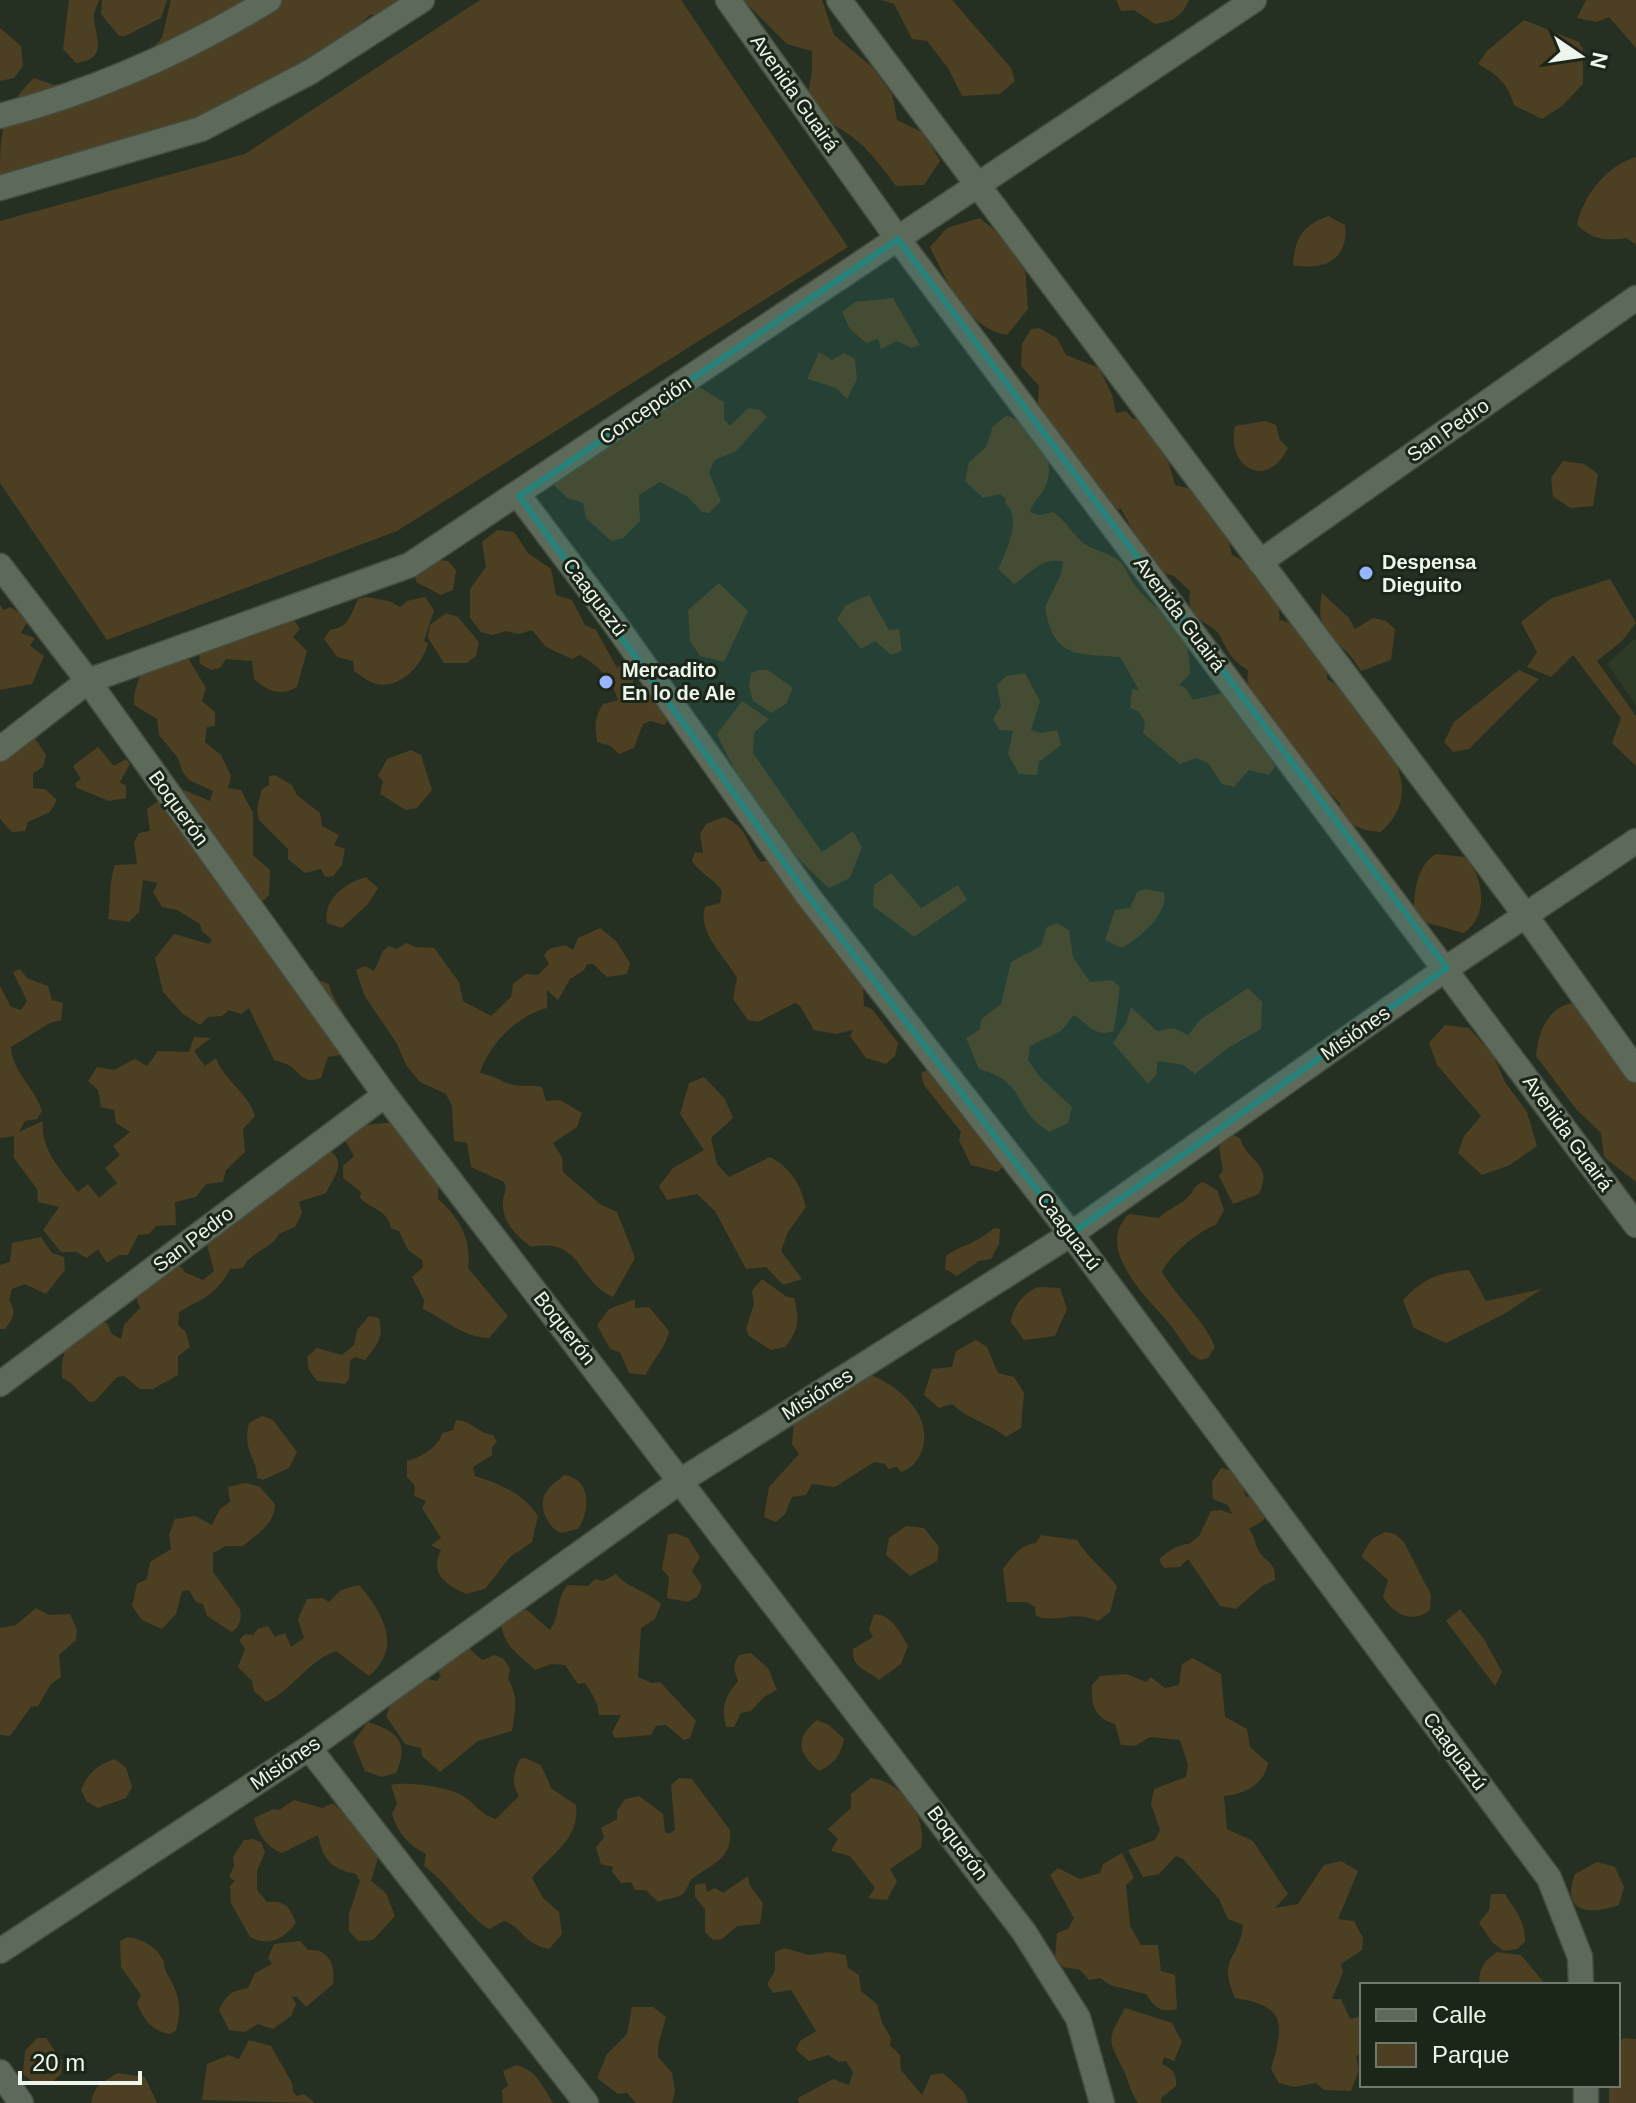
<svg xmlns="http://www.w3.org/2000/svg" width="1636" height="2103" font-family="Helvetica,sans-serif">
<rect width="100%" height="100%" fill="#263022"/>
<path fill="#2c3a26" d="M 1636,638 L 1636,705 L 1607,664 Z"/>
<path fill="#4d3f21" d="M 69,0 L 99,0 C 97,7 93,11 94,19 C 96,39 108,59 76,63 L 63,49 Z
M 102,0 L 167,0 L 161,18 L 125,36 L 119,36 L 101,14 Z
M 171,0 L 405,0 L 395,17 L 370,15 L 334,47 L 120,167 L 72,180 L 0,184 C 0,133 0,111 34,78 L 54,85 L 78,81 L 111,91 L 162,38 Z
M 480,0 L 681,0 L 848,247 L 397,531 L 107,640 L 0,483 L 0,221 L 245,154 Z
M 743,0 L 822,0 L 834,35 L 873,68 L 892,94 L 897,120 L 924,133 L 940,161 L 924,185 L 896,186 C 865,144 853,131 804,112 L 812,72 L 812,51 L 787,44 Z
M 881,0 L 952,0 L 1011,68 L 1015,81 L 1000,94 L 962,96 L 948,68 L 927,41 L 912,39 L 894,4 Z
M 1116,0 L 1189,0 C 1182,17 1173,21 1155,24 L 1134,10 L 1121,11 Z
M 1586,0 L 1636,0 L 1636,48 L 1609,17 L 1596,22 L 1577,18 Z
M 1524,20 L 1579,42 L 1583,49 L 1583,84 L 1562,106 L 1542,119 L 1514,105 C 1508,84 1498,75 1478,64 L 1487,51 Z
M 0,28 L 21,46 L 23,66 L 14,78 L 0,81 Z
M 1636,157 L 1636,245 L 1627,238 C 1605,241 1593,240 1577,225 C 1583,196 1606,166 1636,157 Z
M 1328,216 L 1345,225 C 1349,259 1325,271 1293,265 C 1295,238 1302,226 1328,216 Z
M 980,218 L 999,234 L 1025,266 L 1028,309 L 1007,335 C 966,328 947,281 930,247 L 947,228 Z
M 893,298 L 920,345 L 911,348 L 897,341 L 881,349 L 878,339 L 866,343 L 850,329 L 842,312 L 855,302 Z
M 1039,328 L 1057,338 L 1066,355 L 1099,368 L 1112,395 L 1116,413 L 1126,411 L 1132,418 L 1143,421 L 1168,460 L 1175,485 L 1195,490 L 1228,537 L 1232,555 C 1258,568 1283,586 1279,620 L 1299,625 L 1327,666 L 1327,679 C 1344,688 1354,703 1366,718 C 1395,753 1422,795 1381,832 L 1365,830 L 1338,819 L 1340,803 L 1314,777 L 1273,723 L 1270,712 L 1247,696 L 1248,670 C 1232,661 1227,650 1220,636 C 1213,621 1185,623 1190,591 L 1174,576 L 1154,570 L 1121,509 L 1113,510 L 1096,493 L 1097,485 L 1043,415 L 1038,405 L 1039,386 L 1021,366 L 1022,344 L 1031,329 Z
M 819,352 L 832,360 L 844,353 L 855,359 L 857,379 L 847,399 L 836,388 L 807,379 Z
M 664,386 L 701,388 L 724,402 L 724,419 L 730,426 L 748,408 L 760,410 L 767,417 L 736,451 L 715,460 L 709,472 L 721,501 L 709,513 L 702,512 L 688,497 L 660,482 L 639,495 L 640,521 L 623,538 L 611,541 L 586,518 L 583,503 L 567,498 L 554,485 L 559,468 L 640,406 L 647,392 Z
M 1006,416 C 1033,422 1058,457 1046,485 C 1042,496 1033,501 1030,512 L 1040,515 L 1053,512 C 1067,521 1075,539 1088,546 C 1097,551 1108,553 1117,559 C 1125,564 1128,576 1134,584 C 1161,620 1191,620 1190,674 L 1179,685 L 1186,688 L 1193,700 L 1222,693 L 1229,698 L 1272,757 L 1275,767 L 1269,775 L 1249,770 L 1234,787 L 1222,784 L 1208,763 L 1196,758 L 1180,764 L 1143,733 L 1145,722 L 1138,711 L 1130,708 L 1132,689 L 1139,690 L 1120,657 C 1076,654 1053,658 1045,607 L 1061,574 L 1063,562 C 1042,556 1032,573 1014,584 L 998,569 C 1006,551 1023,519 1005,503 L 1006,498 L 999,494 L 983,498 L 965,481 L 969,462 L 986,447 L 993,426 Z
M 1265,421 L 1276,425 L 1280,440 L 1288,448 C 1267,491 1226,468 1235,426 Z
M 1563,461 L 1584,464 L 1598,474 L 1593,506 L 1571,508 L 1553,497 L 1551,478 Z
M 497,530 L 514,532 L 528,553 L 551,569 L 556,595 L 572,600 L 585,625 L 596,630 L 617,668 L 623,663 L 633,666 L 633,685 L 647,686 L 670,715 L 665,725 L 650,721 L 643,724 L 634,748 L 619,754 L 611,746 L 597,742 C 595,725 594,719 603,704 L 618,700 C 613,681 597,663 579,655 L 572,659 L 546,647 L 532,630 L 519,634 L 505,631 L 493,635 L 481,632 L 470,618 L 470,589 L 486,567 L 482,542 Z
M 414,557 L 448,561 L 456,570 L 453,590 L 441,595 L 416,582 Z
M 1610,579 L 1636,623 L 1622,641 L 1597,661 L 1636,716 L 1636,766 L 1612,743 L 1621,718 L 1573,655 L 1551,677 L 1527,667 L 1537,652 L 1521,622 L 1550,599 Z
M 719,583 L 748,611 L 724,662 L 700,656 L 690,641 L 688,610 Z
M 1322,593 L 1349,618 L 1355,629 L 1373,618 L 1386,621 L 1395,629 L 1391,660 L 1361,671 C 1343,637 1312,640 1322,593 Z
M 869,595 L 889,630 L 899,629 L 902,651 L 891,655 L 875,641 L 861,649 L 837,619 L 846,605 Z
M 366,597 L 389,601 L 400,607 L 407,601 L 425,597 L 434,610 L 424,641 L 428,643 C 423,664 401,689 377,684 C 369,683 362,676 354,671 L 353,661 L 337,657 L 324,639 L 330,630 C 350,627 350,615 358,599 Z
M 0,605 L 4,610 L 10,607 L 22,614 L 27,622 L 21,633 L 35,638 L 30,646 L 44,656 L 32,684 L 0,690 Z
M 446,613 L 458,617 L 479,642 L 476,656 L 467,663 L 444,663 L 428,638 L 430,625 Z
M 234,615 L 293,619 L 300,629 L 293,637 L 307,651 L 297,687 C 279,697 268,691 254,679 L 252,661 L 226,659 L 220,668 L 211,670 L 200,664 C 196,643 216,626 234,615 Z
M 185,653 L 206,688 L 202,701 L 215,712 L 215,726 L 207,727 L 205,742 L 221,755 L 231,776 L 228,788 L 241,790 L 253,813 L 253,855 L 270,870 L 269,895 L 260,904 L 300,973 L 314,970 L 316,979 L 329,984 C 333,1003 348,1014 353,1036 L 340,1055 L 328,1057 L 321,1078 C 305,1083 303,1078 293,1068 C 289,1064 280,1062 274,1060 L 249,1008 L 241,1014 L 229,1010 L 222,1016 L 208,1017 L 200,1025 L 183,1014 L 163,992 L 155,958 L 174,934 L 209,944 L 212,940 L 202,931 L 200,924 L 177,910 L 162,907 L 153,892 L 158,883 L 143,880 L 139,912 L 129,922 L 108,919 C 111,901 109,880 115,865 L 137,864 L 134,842 L 139,833 L 150,831 L 147,809 L 165,796 L 181,795 L 184,790 L 210,801 L 213,791 L 189,780 L 182,771 L 178,758 L 159,735 L 157,719 L 134,705 C 133,688 142,676 143,659 Z
M 759,670 L 768,670 L 793,688 L 786,704 L 771,713 L 753,701 L 749,687 L 751,673 Z
M 1519,670 L 1539,679 L 1469,749 L 1453,752 L 1444,742 L 1454,722 Z
M 1025,673 L 1040,701 L 1031,730 L 1041,733 L 1057,730 L 1061,745 L 1039,762 L 1037,775 L 1019,774 L 1008,754 L 1013,731 L 999,730 L 993,719 L 1001,706 L 997,685 L 1006,676 Z
M 742,701 L 769,719 L 754,733 L 753,753 L 822,852 L 853,831 L 862,847 L 850,878 L 829,888 C 783,849 742,789 717,734 Z
M 32,734 L 46,755 L 43,767 L 33,773 L 33,788 L 45,789 L 57,800 L 50,812 L 28,822 L 25,831 L 12,832 L 0,819 L 0,743 Z
M 98,747 L 114,766 L 126,759 L 130,764 L 120,782 L 126,786 L 126,798 L 109,801 L 77,788 L 75,783 L 81,779 L 73,766 Z
M 411,750 L 421,755 L 432,790 L 417,808 L 406,810 L 380,794 L 383,781 L 378,776 L 387,759 Z
M 275,775 L 292,785 L 297,795 L 320,813 L 322,826 L 339,835 L 334,845 L 345,849 L 342,865 L 333,876 L 325,877 L 321,869 L 305,873 L 288,859 L 288,849 L 259,820 L 257,809 L 262,789 L 269,785 L 269,776 Z
M 724,817 C 750,829 745,843 761,862 L 783,856 L 822,900 L 833,905 L 863,983 L 864,1006 L 872,1009 L 898,1043 L 895,1056 L 886,1064 L 866,1058 L 850,1036 L 853,1030 L 836,1034 L 814,1030 L 800,1006 L 795,1003 L 758,1022 L 748,1020 L 733,999 L 737,978 C 725,956 697,933 705,907 L 720,903 L 722,891 C 714,878 701,875 692,861 L 695,852 L 703,853 L 700,834 L 706,824 Z
M 1436,854 L 1466,857 C 1484,879 1489,915 1464,933 L 1424,922 L 1414,907 C 1415,886 1418,865 1436,854 Z
M 891,873 L 921,908 L 958,885 L 967,900 L 914,937 L 873,906 L 874,885 Z
M 366,877 L 378,888 L 368,904 L 342,928 L 327,923 C 323,899 345,883 366,877 Z
M 1146,889 L 1164,893 C 1169,914 1138,939 1122,948 L 1105,940 L 1115,910 L 1130,908 L 1137,892 Z
M 1057,923 L 1069,930 L 1073,957 L 1090,982 L 1112,980 L 1120,987 L 1114,1031 C 1095,1038 1088,1024 1074,1015 L 1061,1031 L 1030,1046 L 1028,1060 L 1040,1077 L 1072,1107 L 1068,1123 L 1049,1132 C 1009,1106 1030,1084 979,1069 L 966,1038 L 980,1029 L 981,1019 L 1001,1004 L 1011,962 L 1041,946 L 1047,927 Z
M 600,928 L 616,941 L 630,963 L 627,974 L 607,977 L 593,964 L 587,964 L 584,970 L 570,979 L 558,1000 L 547,990 L 547,1008 C 517,1016 489,1044 480,1073 C 491,1075 499,1080 510,1084 C 519,1087 532,1085 542,1087 L 546,1101 L 560,1100 L 582,1113 L 577,1127 L 553,1143 L 562,1157 L 563,1172 L 600,1204 L 617,1212 C 623,1227 629,1242 635,1258 L 613,1297 C 576,1281 583,1237 531,1247 C 517,1236 502,1223 503,1202 C 503,1193 508,1192 504,1182 L 471,1167 L 467,1143 L 454,1141 L 452,1106 L 446,1094 L 420,1082 L 406,1065 L 397,1044 L 364,995 L 356,970 L 365,966 L 374,971 L 383,951 L 389,946 L 397,949 L 406,943 L 416,947 L 434,948 L 459,982 L 463,1001 L 491,1016 L 511,997 L 513,984 L 526,974 L 538,975 L 549,964 L 544,955 L 549,949 L 565,945 L 573,950 L 578,938 Z
M 20,969 L 27,978 L 48,986 L 52,1000 L 63,1003 L 61,1020 L 50,1023 L 11,1047 C 12,1072 34,1086 42,1111 L 37,1119 L 25,1121 L 19,1132 L 43,1121 C 40,1150 61,1170 78,1192 L 88,1184 L 99,1198 L 117,1183 L 105,1168 L 120,1155 L 113,1146 L 130,1132 L 116,1123 L 114,1110 L 101,1107 L 98,1090 L 88,1081 L 97,1067 L 114,1070 L 135,1059 L 147,1066 L 158,1051 L 189,1052 L 194,1037 L 211,1038 L 194,1051 L 205,1066 L 216,1058 C 224,1081 247,1091 255,1116 L 243,1129 L 245,1152 L 226,1170 L 223,1182 L 206,1184 L 196,1197 L 175,1202 L 176,1225 L 156,1226 L 149,1234 L 138,1235 L 128,1255 L 119,1255 L 107,1263 L 98,1249 L 87,1258 L 76,1252 L 61,1252 L 43,1230 L 59,1207 L 38,1202 L 37,1189 L 14,1158 L 14,1136 L 0,1138 L 0,986 L 11,1007 L 21,1010 L 27,1001 L 13,972 Z
M 1248,988 L 1262,1002 L 1261,1029 L 1228,1048 L 1195,1074 L 1183,1065 L 1158,1061 L 1156,1075 L 1148,1084 L 1113,1043 L 1126,1023 L 1131,1007 L 1157,1031 L 1174,1028 L 1188,1035 L 1201,1019 Z
M 1573,1003 L 1590,1006 L 1636,1079 L 1636,1182 L 1604,1157 L 1601,1133 L 1576,1109 L 1536,1056 C 1538,1033 1547,1007 1573,1003 Z
M 1445,1025 L 1469,1028 L 1493,1055 L 1505,1082 L 1527,1112 L 1537,1146 L 1510,1165 L 1482,1175 L 1458,1153 L 1464,1136 L 1481,1116 L 1437,1065 L 1429,1043 Z
M 930,1069 L 1003,1166 L 998,1172 L 971,1165 L 959,1140 L 961,1132 L 924,1085 L 921,1073 Z
M 704,1077 L 725,1099 L 733,1118 L 711,1138 L 717,1164 L 729,1177 L 770,1157 C 792,1169 800,1184 806,1207 L 788,1232 L 781,1251 L 802,1279 L 783,1285 L 766,1267 L 746,1269 L 715,1211 L 697,1194 L 667,1200 L 659,1186 L 673,1168 L 704,1150 L 680,1114 L 689,1083 Z
M 353,1119 L 366,1125 L 396,1122 L 447,1164 L 438,1187 L 438,1199 C 459,1217 472,1240 468,1268 L 508,1316 L 489,1338 C 462,1337 446,1320 423,1309 L 424,1300 L 412,1277 L 423,1267 L 422,1260 L 408,1250 L 399,1231 L 391,1228 C 387,1209 372,1210 360,1198 L 361,1192 L 343,1178 L 343,1166 L 354,1156 L 342,1135 Z
M 1229,1133 L 1240,1138 C 1247,1163 1274,1162 1259,1194 L 1233,1204 L 1219,1176 L 1223,1170 L 1219,1148 Z
M 326,1148 C 349,1161 334,1176 326,1193 L 299,1202 L 302,1213 L 295,1227 L 279,1234 C 271,1250 249,1252 243,1268 L 230,1269 C 215,1297 204,1297 179,1312 L 178,1325 L 186,1332 L 190,1347 L 178,1356 L 178,1375 L 153,1389 L 140,1389 L 124,1376 L 117,1377 L 95,1401 L 89,1402 L 70,1382 L 62,1378 C 60,1344 73,1340 97,1320 L 107,1323 L 112,1334 L 121,1339 L 124,1325 L 140,1308 L 136,1296 L 175,1260 L 186,1273 L 203,1280 L 214,1271 L 205,1238 Z
M 1203,1182 L 1217,1190 L 1224,1210 L 1216,1225 C 1198,1231 1170,1255 1162,1272 C 1177,1298 1205,1321 1215,1347 L 1208,1358 L 1200,1360 L 1191,1354 C 1181,1341 1172,1325 1160,1313 C 1140,1291 1096,1245 1129,1214 L 1159,1218 C 1168,1209 1180,1205 1188,1197 C 1195,1190 1194,1185 1203,1182 Z
M 994,1228 L 1000,1229 L 999,1244 L 991,1259 L 979,1261 L 957,1276 L 945,1269 L 946,1256 C 964,1243 973,1246 994,1228 Z
M 41,1237 L 52,1253 L 64,1257 L 65,1270 L 46,1294 L 25,1284 L 12,1289 L 9,1300 C 17,1312 13,1319 5,1329 L 0,1329 L 0,1265 L 10,1262 L 12,1243 Z
M 1469,1270 L 1486,1301 L 1542,1289 L 1504,1314 L 1446,1343 L 1414,1328 L 1403,1300 C 1424,1278 1439,1272 1469,1270 Z
M 762,1279 L 787,1297 L 794,1298 C 800,1319 799,1330 785,1347 L 771,1350 L 749,1336 L 746,1329 L 754,1304 L 752,1291 Z
M 1038,1287 L 1060,1288 L 1067,1309 L 1055,1336 L 1024,1340 L 1011,1322 C 1012,1308 1024,1292 1038,1287 Z
M 635,1299 L 635,1308 L 649,1307 L 669,1331 C 665,1350 653,1358 646,1375 L 629,1373 L 620,1352 L 610,1349 L 597,1325 L 609,1309 Z
M 369,1316 L 379,1318 C 384,1339 377,1345 365,1360 L 355,1357 L 350,1361 L 349,1379 L 345,1384 L 317,1381 L 309,1370 L 307,1357 L 317,1348 L 342,1355 L 354,1345 L 357,1330 Z
M 976,1340 L 987,1347 L 998,1373 L 1014,1377 L 1024,1393 L 1021,1428 L 1006,1437 C 989,1423 969,1420 952,1404 L 939,1408 L 924,1395 L 932,1369 L 952,1367 L 956,1351 Z
M 868,1374 C 901,1386 937,1419 920,1455 C 915,1464 911,1469 901,1472 L 897,1467 L 888,1469 L 885,1464 L 874,1462 L 835,1487 L 812,1484 L 806,1495 L 792,1497 L 785,1514 L 776,1522 L 764,1517 L 769,1487 L 799,1454 L 792,1444 L 794,1420 Z
M 262,1416 L 273,1420 L 297,1452 L 289,1468 L 263,1480 L 257,1478 C 257,1456 242,1452 249,1423 Z
M 456,1420 C 472,1421 478,1433 493,1435 L 497,1442 L 492,1447 L 492,1455 L 473,1467 L 475,1476 C 500,1484 523,1493 538,1516 L 532,1542 L 510,1557 L 485,1589 L 466,1594 C 446,1584 429,1575 441,1550 L 431,1545 L 441,1538 L 422,1508 L 426,1501 L 414,1496 L 415,1486 L 407,1477 L 407,1461 C 420,1458 439,1447 442,1433 L 453,1430 Z
M 1221,1468 L 1238,1472 L 1246,1497 L 1253,1496 L 1265,1515 L 1264,1520 L 1249,1529 C 1255,1536 1255,1546 1260,1553 C 1269,1564 1276,1564 1275,1580 L 1262,1586 L 1236,1609 L 1220,1606 L 1188,1559 L 1180,1567 L 1164,1568 L 1159,1560 C 1164,1553 1181,1543 1189,1544 L 1199,1536 L 1211,1511 L 1221,1510 L 1232,1514 L 1228,1505 L 1213,1499 L 1212,1482 Z
M 564,1475 C 592,1479 590,1511 578,1529 L 561,1533 C 548,1528 538,1507 545,1494 C 549,1486 558,1481 564,1475 Z
M 246,1483 L 260,1487 L 275,1504 C 275,1524 256,1535 243,1546 L 226,1546 L 213,1553 L 213,1572 L 240,1609 C 242,1618 240,1626 232,1632 L 207,1616 L 203,1604 L 196,1602 L 189,1590 L 182,1591 L 176,1614 L 162,1629 L 142,1620 L 132,1606 L 137,1584 L 147,1579 L 150,1562 L 171,1549 L 169,1535 L 175,1519 L 195,1516 L 212,1525 L 220,1509 L 230,1502 L 228,1487 Z
M 906,1526 L 924,1528 L 939,1547 L 937,1561 L 910,1576 L 886,1555 L 889,1538 Z
M 1385,1532 L 1395,1534 L 1404,1542 L 1431,1595 L 1430,1610 C 1413,1624 1394,1615 1383,1597 L 1388,1580 L 1361,1556 L 1372,1539 Z
M 675,1533 L 688,1538 L 700,1557 L 692,1571 L 702,1586 L 698,1596 L 688,1602 L 667,1598 L 669,1577 L 662,1569 L 668,1535 Z
M 1041,1535 L 1077,1540 C 1088,1558 1104,1569 1117,1586 L 1110,1612 L 1098,1621 C 1073,1609 1055,1624 1036,1616 L 1035,1607 L 1027,1602 L 1007,1602 L 1003,1569 C 1012,1557 1020,1545 1036,1543 Z
M 616,1574 C 630,1590 646,1590 661,1604 L 655,1619 L 641,1628 L 638,1677 L 652,1683 L 660,1682 C 673,1696 684,1707 696,1721 L 690,1738 L 684,1740 L 666,1725 L 656,1726 L 651,1735 L 615,1738 L 612,1733 L 621,1715 L 599,1715 C 598,1703 592,1693 585,1683 L 578,1684 L 565,1665 L 551,1664 L 535,1670 C 520,1655 506,1649 501,1626 L 513,1610 L 527,1610 L 550,1630 C 560,1615 556,1600 567,1585 L 588,1586 L 595,1579 L 603,1581 Z
M 359,1585 C 383,1613 403,1647 369,1676 L 336,1651 C 305,1663 294,1689 266,1702 L 254,1691 L 252,1681 L 238,1667 L 245,1649 L 239,1640 L 245,1634 L 253,1635 L 258,1629 L 268,1626 L 275,1637 L 285,1633 L 291,1647 L 304,1638 L 298,1619 L 307,1599 L 323,1598 L 329,1602 L 341,1590 Z
M 36,1608 L 49,1615 L 70,1614 L 77,1630 L 76,1640 L 59,1655 L 61,1677 L 51,1684 L 38,1706 L 31,1707 L 10,1736 L 0,1735 L 0,1628 L 16,1625 Z
M 1460,1609 L 1484,1639 L 1502,1672 L 1495,1686 L 1446,1621 Z
M 874,1614 C 891,1614 900,1632 908,1646 L 901,1664 L 879,1680 C 866,1668 852,1670 853,1649 L 873,1637 L 869,1630 Z
M 464,1644 L 482,1660 L 495,1655 L 504,1659 L 510,1669 L 508,1679 C 519,1696 515,1711 512,1731 L 478,1741 L 440,1772 L 422,1756 L 421,1748 L 405,1744 L 386,1716 L 392,1701 L 419,1677 L 437,1681 L 441,1675 L 434,1667 Z
M 751,1653 L 768,1668 L 777,1690 L 764,1697 L 751,1711 L 741,1713 L 734,1727 L 726,1727 C 721,1705 725,1697 738,1681 C 734,1671 732,1664 739,1655 Z
M 1193,1658 L 1221,1674 L 1225,1717 L 1247,1729 L 1250,1747 L 1268,1763 C 1264,1785 1244,1794 1224,1796 L 1227,1829 L 1253,1841 L 1288,1894 L 1275,1908 L 1298,1904 L 1324,1865 L 1341,1861 L 1358,1871 L 1338,1919 L 1354,1921 L 1363,1938 L 1362,1950 L 1341,1964 L 1343,1972 L 1332,1999 L 1341,1999 L 1350,2019 L 1362,2016 L 1362,2054 L 1356,2056 L 1359,2070 L 1351,2091 L 1324,2090 L 1316,2083 L 1294,2087 L 1279,2083 L 1271,2069 C 1284,2024 1287,2006 1235,1998 C 1217,1956 1239,1962 1243,1925 L 1228,1919 L 1219,1899 L 1183,1859 L 1176,1856 L 1159,1874 L 1143,1877 L 1128,1850 L 1155,1840 L 1160,1830 L 1151,1804 L 1154,1789 L 1186,1777 L 1188,1765 L 1180,1740 L 1150,1737 L 1135,1746 L 1121,1745 L 1115,1724 C 1094,1718 1091,1704 1092,1685 L 1100,1676 L 1126,1674 L 1146,1682 L 1151,1677 L 1165,1688 L 1179,1685 L 1182,1664 Z
M 817,1720 L 829,1725 L 844,1739 C 841,1755 834,1764 819,1771 C 798,1753 794,1739 817,1720 Z
M 368,1722 C 396,1731 410,1741 396,1773 L 382,1777 L 365,1771 L 353,1742 Z
M 525,1758 L 541,1765 L 551,1788 L 576,1805 C 580,1840 551,1853 532,1878 L 543,1898 L 559,1912 L 562,1934 L 549,1949 C 522,1943 524,1928 504,1921 L 489,1929 C 463,1912 449,1884 424,1866 L 426,1854 C 408,1845 398,1833 392,1814 L 397,1804 L 391,1785 C 409,1781 456,1787 470,1801 C 479,1809 483,1815 496,1819 L 519,1796 C 511,1783 513,1773 520,1759 Z
M 115,1759 L 126,1768 L 132,1787 L 126,1798 L 98,1808 L 87,1802 L 81,1790 C 88,1773 98,1764 115,1759 Z
M 679,1778 L 692,1779 L 730,1830 C 732,1860 713,1863 693,1878 C 688,1882 687,1891 683,1894 C 678,1898 664,1899 658,1902 L 646,1890 L 635,1890 L 631,1882 L 621,1883 L 612,1872 L 613,1867 L 601,1864 L 596,1847 L 604,1838 L 601,1828 L 617,1819 L 617,1811 L 625,1799 L 639,1796 L 663,1814 L 665,1832 L 670,1834 L 675,1829 L 671,1785 Z
M 871,1778 C 903,1782 928,1819 921,1848 L 890,1869 L 897,1881 L 887,1900 L 868,1898 L 875,1888 L 850,1856 L 831,1851 L 838,1839 L 828,1829 L 851,1808 L 851,1794 Z
M 294,1800 L 322,1808 L 333,1803 L 363,1833 L 378,1858 L 371,1881 L 386,1893 L 395,1916 L 373,1940 L 358,1941 L 349,1931 L 349,1914 L 360,1881 L 356,1874 C 330,1868 323,1860 318,1835 L 282,1853 C 267,1848 258,1834 254,1818 L 273,1809 L 279,1810 Z
M 253,1839 L 261,1842 L 265,1852 L 257,1871 L 257,1890 L 267,1902 C 286,1900 289,1907 296,1923 C 284,1939 269,1947 250,1937 L 231,1903 L 230,1886 L 235,1881 L 229,1877 L 234,1866 L 233,1857 L 244,1840 Z
M 1122,1853 L 1134,1878 L 1126,1885 L 1130,1926 L 1141,1945 L 1158,1945 L 1161,1971 L 1175,1975 L 1177,2009 C 1160,2013 1155,2008 1146,1994 L 1110,1985 L 1100,1978 L 1089,1980 L 1080,1970 L 1063,1967 L 1055,1957 L 1057,1933 L 1068,1929 L 1074,1918 L 1050,1875 L 1058,1868 L 1080,1879 L 1100,1873 L 1103,1864 Z
M 1597,1862 L 1615,1867 L 1624,1887 L 1619,1905 C 1591,1915 1560,1914 1575,1874 Z
M 748,1876 L 750,1886 L 763,1903 L 760,1924 L 737,1926 L 722,1939 L 713,1940 L 705,1932 L 705,1909 L 695,1897 L 695,1885 L 705,1883 L 707,1892 L 715,1888 L 723,1893 Z
M 1491,1894 L 1505,1894 C 1516,1912 1525,1919 1525,1942 L 1517,1949 L 1504,1951 L 1493,1943 L 1479,1923 L 1489,1910 Z
M 128,1937 C 142,1939 156,1946 163,1960 C 164,1961 165,1971 166,1972 C 178,1991 183,2007 176,2030 L 171,2034 C 151,2031 143,2019 137,2002 L 141,1995 L 121,1967 L 120,1941 Z
M 300,1941 L 308,1950 C 328,1948 336,1965 333,1984 L 306,2007 L 297,1997 L 292,1997 L 296,2004 L 291,2016 L 273,2029 L 258,2024 L 245,2032 L 229,2030 L 219,2010 C 227,1994 231,1991 248,1988 L 255,1973 L 272,1964 L 268,1958 L 274,1944 Z
M 784,1948 L 809,1955 L 829,1952 L 846,1955 L 848,1968 L 859,1975 L 861,1991 L 877,2004 L 882,2023 L 891,2038 L 890,2045 L 900,2055 L 901,2070 L 922,2095 L 931,2075 L 943,2073 L 964,2092 L 968,2103 L 799,2103 L 798,2098 L 833,2079 L 849,2085 L 853,2072 L 846,2061 L 839,2062 L 828,2055 L 809,2061 L 796,2050 L 800,2041 L 816,2031 L 791,1990 L 773,1993 L 767,1984 L 775,1971 L 775,1952 Z
M 1497,1952 L 1521,1955 L 1546,1985 L 1480,1985 C 1477,1970 1485,1960 1497,1952 Z
M 632,2007 L 653,2007 L 666,2017 L 658,2046 L 658,2057 L 672,2073 L 675,2091 L 672,2103 L 636,2103 L 627,2093 L 618,2094 L 597,2078 L 607,2054 L 627,2034 Z
M 1125,2008 L 1172,2023 L 1182,2042 L 1174,2061 L 1164,2057 L 1162,2064 C 1173,2069 1177,2074 1176,2086 L 1161,2098 L 1161,2103 L 1138,2103 C 1130,2091 1128,2079 1122,2067 C 1106,2037 1109,2038 1125,2008 Z
M 37,2038 L 46,2038 L 62,2061 L 61,2074 L 49,2085 L 33,2082 L 23,2074 L 25,2051 Z
M 1623,2038 L 1636,2039 L 1636,2103 L 1609,2103 L 1609,2085 L 1618,2085 L 1618,2046 Z
M 249,2040 L 271,2046 L 292,2083 L 293,2092 L 297,2096 L 304,2094 L 315,2103 L 202,2100 L 207,2064 L 229,2055 L 239,2059 Z
M 516,2065 C 537,2070 542,2086 553,2103 L 503,2103 L 502,2090 L 508,2086 L 503,2071 Z
M 117,2073 L 145,2077 L 157,2103 L 91,2103 C 95,2083 102,2084 117,2073 Z"/>
<g fill="none" stroke-linecap="round" stroke-linejoin="round">
<defs>
<path id="minor" d="M 728,0 L 898,239 L 1636,1225
M 839,0 L 1526,916 L 1636,1070
M 0,116 C 96,91 185,51 269,0
M 0,188 L 201,129 L 310,72 L 422,0
M 519,496 L 613,621 L 808,896 L 1071,1234 L 1549,1878 L 1580,1957 L 1581,1985
M 1260,562 L 1636,298
M 0,566 L 88,681 L 385,1095 L 1024,1932 L 1078,2018 L 1102,2103
M 0,749 L 88,681 L 410,565 L 1254,0
M 0,1384 L 385,1095
M 309,1748 L 586,2103
M 0,1951 L 309,1748 L 682,1480 L 1071,1234 L 1447,968 L 1636,841
M 0,2072 L 21,2103
M 1586,2085 L 1586,2103"/>
</defs>
<use href="#minor" stroke="#454d41" stroke-width="27"/>
<use href="#minor" stroke="#5d6959" stroke-width="24"/>
</g>
<path fill="#25837b" fill-opacity="0.2" stroke="#25837b" stroke-width="6" stroke-linejoin="round" d="M 898,239 L 1447,968 L 1071,1234 L 808,896 L 519,496 Z"/>
<g fill="#97b6fd" stroke="#1c2618" stroke-width="3">
<circle cx="1366" cy="573" r="8"/>
<circle cx="606" cy="682" r="8"/>
</g>
<g text-anchor="middle" stroke-width="6" stroke-linejoin="round" paint-order="stroke">
<g font-size="20" fill="#eef5ec" stroke="#1c2618">
<text transform="translate(795 93) rotate(55)" y="7">Avenida Guairá</text>
<text transform="translate(645 410) rotate(-34)" y="7">Concepción</text>
<text transform="translate(1448 430) rotate(-35)" y="7">San Pedro</text>
<text transform="translate(595 597) rotate(53)" y="7">Caaguazú</text>
<text transform="translate(1180 614) rotate(53)" y="7">Avenida Guairá</text>
<text transform="translate(179 808) rotate(54)" y="7">Boquerón</text>
<text transform="translate(1355 1033) rotate(-35)" y="7">Misiónes</text>
<text transform="translate(1568 1133) rotate(54)" y="7">Avenida Guairá</text>
<text transform="translate(1069 1231) rotate(53)" y="7">Caaguazú</text>
<text transform="translate(193 1239) rotate(-37)" y="7">San Pedro</text>
<text transform="translate(565 1328) rotate(52)" y="7">Boquerón</text>
<text transform="translate(817 1394) rotate(-32)" y="7">Misiónes</text>
<text transform="translate(1455 1751) rotate(53)" y="7">Caaguazú</text>
<text transform="translate(285 1763) rotate(-34)" y="7">Misiónes</text>
<text transform="translate(958 1843) rotate(53)" y="7">Boquerón</text>
</g>
<g font-size="20" font-weight="bold" fill="#eef5ec" stroke="#1c2618" text-anchor="start">
<text x="1382" y="569">Despensa<tspan x="1382" dy="23">Dieguito</tspan></text>
<text x="622" y="677">Mercadito<tspan x="622" dy="23">En lo de Ale</tspan></text>
</g>
</g>
<rect x="1360" y="1983" width="260" height="104" fill="#1c2618" stroke="#70796d" stroke-width="2"/>
<rect x="1376" y="2009" width="40" height="12" fill="#5d6959" stroke="#70796d" stroke-width="2"/>
<text x="1432" y="2023" font-size="24" fill="#eef5ec">Calle</text>
<rect x="1376" y="2043" width="40" height="24" fill="#4d3f21" stroke="#70796d" stroke-width="2"/>
<text x="1432" y="2063" font-size="24" fill="#eef5ec">Parque</text>
<g transform="translate(1580 56) rotate(103)" stroke="#1c2618" stroke-width="6" paint-order="stroke">
<path d="M0-6L14 30L0 20L-14 30Z" fill="#eef5ec"/>
<text y="-12" font-size="22" font-weight="bold" text-anchor="middle" fill="#eef5ec">N</text>
</g>
<path d="M20 2071v12h120v-12" fill="none" stroke="#eef5ec" stroke-width="4"/>
<text x="32" y="2071" font-size="24" fill="#eef5ec" stroke="#1c2618" stroke-width="6" paint-order="stroke">20 m</text>
</svg>
